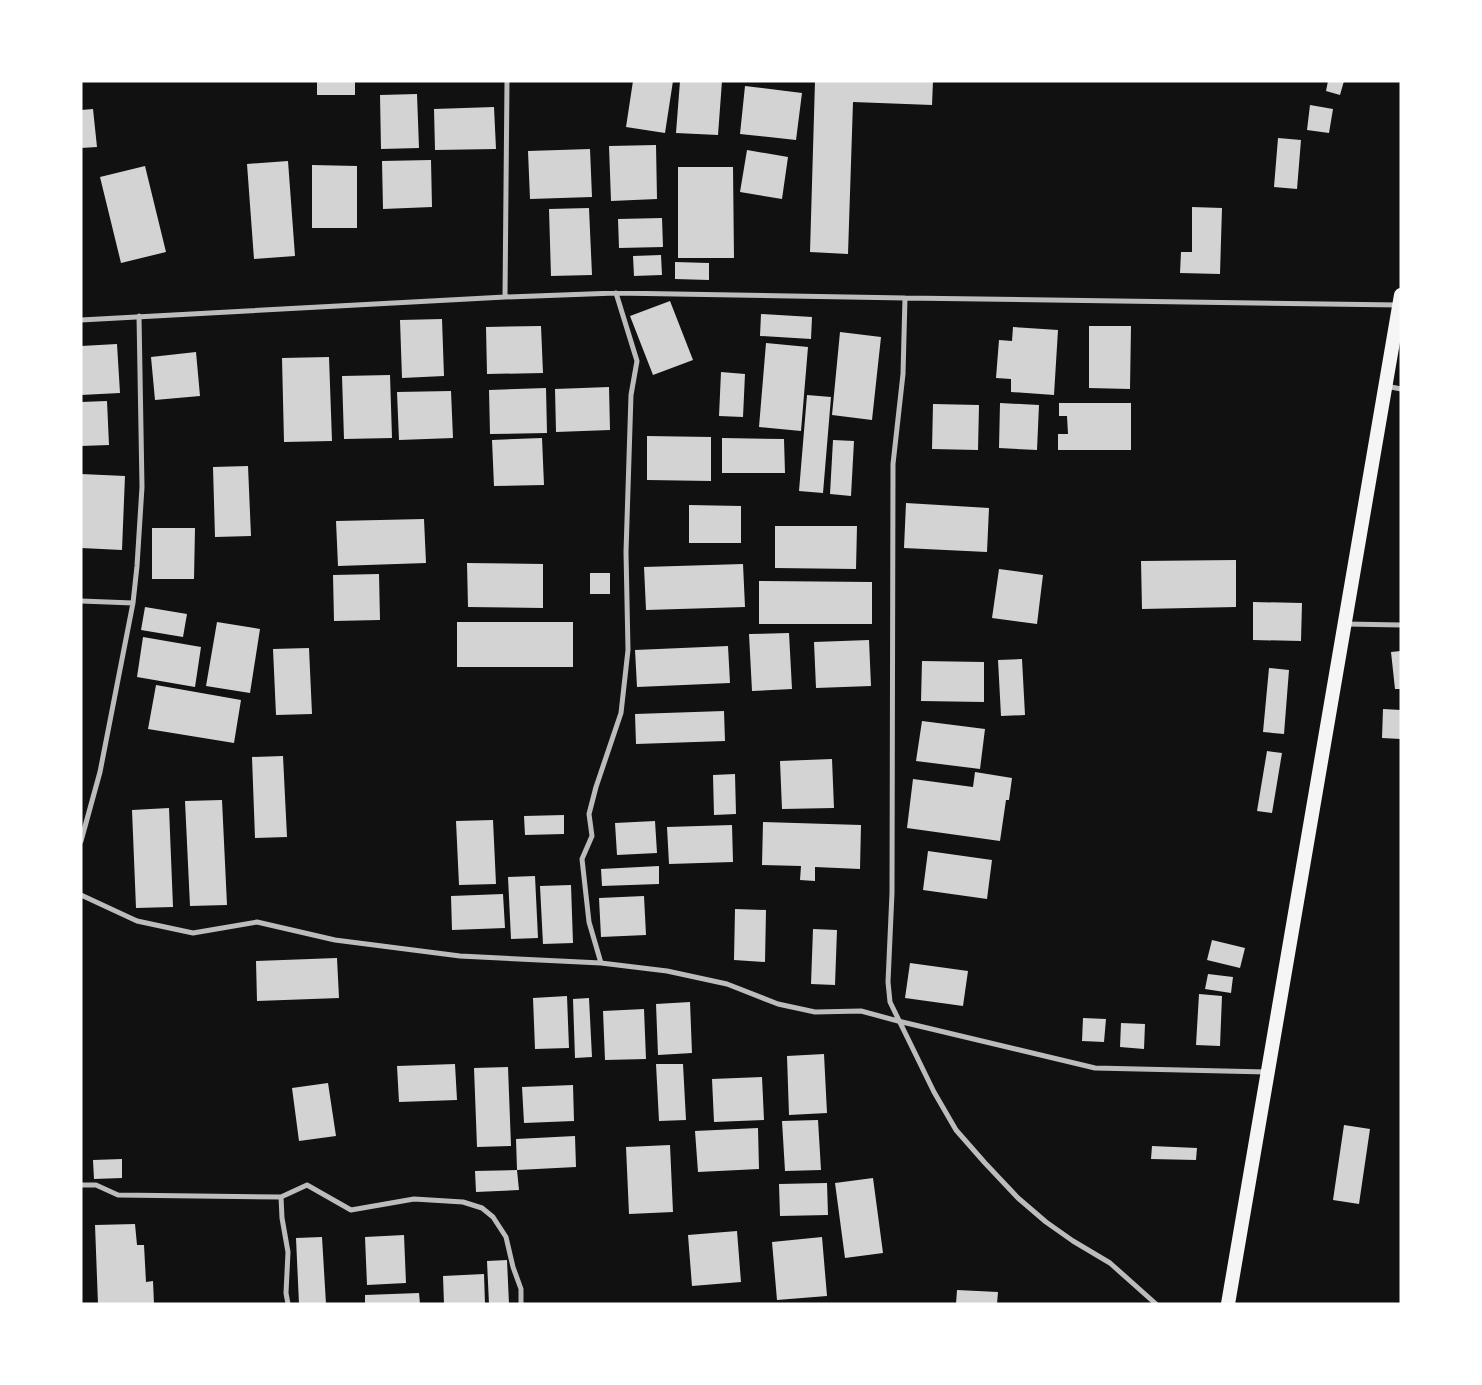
<svg xmlns="http://www.w3.org/2000/svg" width="1482" height="1385" font-family="'Noto Serif',serif">
<rect width="100%" height="100%" fill="#111"/>
<path fill="#d3d3d3" d="M 317,81 L 355,81 L 355,95 L 317,95 Z
M 633,81 L 673,81 L 665,133 L 626,127 Z
M 680,81 L 722,81 L 718,135 L 676,133 Z
M 815,81 L 933,81 L 932,105 L 853,102 L 848,254 L 810,252 Z
M 1328,81 L 1344,81 L 1340,95 L 1326,91 Z
M 745,86 L 802,93 L 796,140 L 740,134 Z
M 417,94 L 419,148 L 381,149 L 380,95 Z
M 1310,105 L 1333,109 L 1329,133 L 1307,130 Z
M 494,107 L 496,149 L 435,150 L 434,109 Z
M 93,109 L 97,147 L 81,148 L 81,110 Z
M 1278,138 L 1301,140 L 1297,189 L 1274,187 Z
M 656,145 L 657,199 L 611,201 L 609,146 Z
M 590,149 L 592,197 L 530,199 L 528,151 Z
M 747,150 L 788,157 L 782,199 L 740,192 Z
M 431,160 L 432,207 L 383,209 L 382,161 Z
M 288,161 L 295,256 L 254,259 L 247,164 Z
M 312,165 L 357,166 L 357,228 L 312,228 Z
M 145,166 L 166,252 L 121,263 L 100,177 Z
M 678,167 L 733,167 L 734,258 L 678,258 Z
M 1192,207 L 1222,208 L 1220,274 L 1180,273 L 1181,252 L 1192,252 Z
M 589,208 L 592,275 L 551,276 L 549,209 Z
M 662,218 L 663,247 L 619,248 L 618,219 Z
M 661,255 L 662,275 L 634,276 L 633,256 Z
M 675,262 L 709,263 L 709,280 L 675,279 Z
M 670,301 L 693,360 L 653,375 L 630,316 Z
M 761,314 L 812,317 L 811,339 L 760,336 Z
M 442,319 L 444,376 L 402,378 L 400,320 Z
M 541,326 L 543,373 L 487,374 L 486,327 Z
M 1089,326 L 1131,326 L 1130,389 L 1089,388 Z
M 1013,327 L 1058,330 L 1054,395 L 1011,392 L 1011,379 L 996,378 L 999,340 L 1012,341 Z
M 840,332 L 881,337 L 872,420 L 832,415 Z
M 766,343 L 808,347 L 801,431 L 759,427 Z
M 117,344 L 120,393 L 81,395 L 81,346 Z
M 196,352 L 200,396 L 155,400 L 151,357 Z
M 329,357 L 332,441 L 284,442 L 282,358 Z
M 721,372 L 745,374 L 743,417 L 719,416 Z
M 390,375 L 392,438 L 344,439 L 342,376 Z
M 609,387 L 610,430 L 556,432 L 555,389 Z
M 546,388 L 547,433 L 490,434 L 489,390 Z
M 451,391 L 453,438 L 399,440 L 397,392 Z
M 807,395 L 831,397 L 823,493 L 799,491 Z
M 107,401 L 109,445 L 81,446 L 81,402 Z
M 1000,403 L 1039,405 L 1037,450 L 999,448 Z
M 1059,403 L 1131,403 L 1131,450 L 1058,450 L 1058,434 L 1068,434 L 1067,416 L 1059,416 Z
M 933,404 L 979,405 L 978,450 L 932,449 Z
M 647,436 L 711,437 L 711,481 L 647,480 Z
M 542,438 L 544,485 L 494,486 L 492,440 Z
M 722,438 L 784,439 L 785,473 L 722,473 Z
M 833,440 L 854,441 L 851,496 L 830,494 Z
M 248,466 L 251,536 L 215,537 L 213,467 Z
M 81,474 L 125,476 L 122,550 L 81,548 Z
M 906,503 L 989,508 L 987,552 L 904,548 Z
M 689,505 L 741,506 L 741,543 L 689,543 Z
M 424,519 L 426,563 L 338,566 L 336,521 Z
M 775,526 L 857,526 L 856,569 L 775,568 Z
M 152,528 L 195,528 L 194,579 L 152,579 Z
M 1236,560 L 1236,607 L 1142,609 L 1141,561 Z
M 467,563 L 543,564 L 543,608 L 468,607 Z
M 743,564 L 745,607 L 646,610 L 644,567 Z
M 999,569 L 1043,575 L 1037,624 L 992,618 Z
M 590,573 L 610,573 L 610,594 L 590,594 Z
M 379,574 L 380,620 L 334,621 L 333,575 Z
M 759,581 L 872,582 L 872,624 L 759,624 Z
M 1253,602 L 1302,603 L 1301,641 L 1253,640 Z
M 145,607 L 187,614 L 183,637 L 141,630 Z
M 217,622 L 260,629 L 250,693 L 206,686 Z
M 457,622 L 573,622 L 573,667 L 457,667 Z
M 789,633 L 792,689 L 752,691 L 749,634 Z
M 143,637 L 201,647 L 195,687 L 137,677 Z
M 869,640 L 871,686 L 816,688 L 814,642 Z
M 728,646 L 730,683 L 637,687 L 635,650 Z
M 309,648 L 312,714 L 276,715 L 273,649 Z
M 1401,651 L 1401,689 L 1395,689 L 1391,652 Z
M 1022,659 L 1025,715 L 1001,716 L 998,660 Z
M 922,661 L 984,662 L 984,702 L 921,701 Z
M 1269,668 L 1289,670 L 1284,734 L 1263,732 Z
M 156,685 L 241,700 L 234,743 L 148,729 Z
M 1383,709 L 1401,710 L 1401,739 L 1382,738 Z
M 724,711 L 725,741 L 636,744 L 635,714 Z
M 922,721 L 985,729 L 980,769 L 916,761 Z
M 1267,751 L 1282,753 L 1272,813 L 1257,811 Z
M 283,756 L 287,837 L 255,838 L 252,757 Z
M 832,759 L 834,808 L 782,809 L 780,761 Z
M 975,772 L 1012,778 L 1009,800 L 1006,800 L 1000,841 L 907,828 L 913,779 L 973,787 Z
M 735,774 L 736,814 L 714,815 L 713,775 Z
M 222,800 L 227,905 L 190,906 L 185,801 Z
M 169,808 L 173,907 L 136,908 L 132,810 Z
M 564,815 L 564,834 L 525,835 L 524,816 Z
M 493,820 L 496,884 L 459,885 L 456,821 Z
M 655,821 L 657,853 L 617,855 L 615,823 Z
M 763,822 L 861,825 L 860,869 L 815,867 L 815,881 L 800,880 L 801,866 L 762,865 Z
M 732,825 L 733,862 L 669,864 L 667,827 Z
M 928,851 L 992,860 L 987,899 L 923,890 Z
M 659,866 L 659,884 L 602,886 L 601,869 Z
M 535,876 L 538,938 L 511,939 L 508,877 Z
M 571,885 L 573,943 L 543,944 L 540,886 Z
M 503,894 L 505,928 L 452,930 L 451,896 Z
M 644,896 L 646,935 L 601,937 L 599,898 Z
M 735,909 L 766,910 L 765,962 L 734,960 Z
M 813,929 L 837,930 L 835,985 L 811,984 Z
M 1212,940 L 1245,948 L 1240,968 L 1207,960 Z
M 337,958 L 339,998 L 257,1001 L 256,961 Z
M 910,963 L 968,971 L 963,1006 L 905,998 Z
M 1208,974 L 1233,977 L 1231,993 L 1205,989 Z
M 1199,994 L 1222,996 L 1220,1046 L 1196,1045 Z
M 567,996 L 569,1048 L 535,1049 L 533,998 Z
M 589,998 L 592,1057 L 575,1058 L 573,999 Z
M 690,1002 L 692,1053 L 658,1055 L 656,1004 Z
M 644,1009 L 646,1059 L 605,1060 L 603,1011 Z
M 1083,1018 L 1106,1019 L 1104,1042 L 1082,1041 Z
M 1121,1023 L 1145,1024 L 1144,1049 L 1120,1047 Z
M 824,1054 L 827,1113 L 789,1115 L 787,1056 Z
M 455,1064 L 457,1100 L 399,1102 L 397,1066 Z
M 656,1064 L 683,1064 L 686,1120 L 659,1121 Z
M 508,1067 L 511,1146 L 477,1147 L 474,1068 Z
M 762,1077 L 764,1120 L 714,1122 L 712,1079 Z
M 328,1083 L 336,1136 L 299,1141 L 292,1088 Z
M 573,1085 L 574,1121 L 524,1123 L 522,1087 Z
M 818,1120 L 821,1170 L 785,1171 L 782,1121 Z
M 1344,1125 L 1370,1129 L 1359,1204 L 1333,1200 Z
M 758,1128 L 759,1169 L 698,1172 L 695,1131 Z
M 575,1136 L 576,1167 L 517,1170 L 516,1139 Z
M 670,1145 L 673,1212 L 629,1214 L 626,1147 Z
M 1152,1146 L 1197,1148 L 1196,1160 L 1151,1159 Z
M 122,1159 L 122,1178 L 94,1179 L 93,1160 Z
M 517,1170 L 519,1190 L 476,1192 L 475,1171 Z
M 873,1178 L 883,1253 L 845,1258 L 835,1183 Z
M 827,1183 L 828,1215 L 780,1216 L 779,1184 Z
M 135,1224 L 137,1245 L 144,1245 L 146,1282 L 153,1281 L 154,1304 L 98,1304 L 95,1225 Z
M 737,1231 L 741,1282 L 692,1286 L 688,1235 Z
M 404,1235 L 406,1283 L 367,1285 L 365,1237 Z
M 322,1237 L 326,1304 L 299,1304 L 296,1238 Z
M 822,1237 L 827,1296 L 777,1300 L 772,1242 Z
M 507,1260 L 509,1304 L 489,1304 L 487,1261 Z
M 484,1274 L 485,1304 L 444,1304 L 443,1276 Z
M 957,1290 L 998,1292 L 997,1304 L 956,1304 Z
M 419,1293 L 420,1304 L 365,1304 L 365,1295 Z"/>
<g fill="none" stroke-linecap="round" stroke-linejoin="round">
<path stroke="#bcbcbc" stroke-width="5" d="M 616,293 L 637,361 L 631,395 L 626,552 L 628,650 L 621,713 L 596,787 L 589,814 L 592,836 L 582,859 L 589,922 L 601,963 L 667,971 L 727,984 L 778,1004 L 815,1012 L 861,1011 L 898,1021 L 1095,1068 L 1267,1072
M 505,297 L 507,81
M 905,298 L 1399,305
M 81,320 L 505,297 L 616,293 L 905,298 L 903,374 L 893,464 L 892,893 L 888,982 L 890,1002 L 934,1092 L 956,1130 L 985,1163 L 1018,1198 L 1046,1222 L 1073,1241 L 1110,1263 L 1156,1304
M 1386,386 L 1401,389
M 81,601 L 133,603
M 1346,624 L 1401,625
M 81,841 L 100,772 L 133,603 L 137,566 L 142,487 L 139,316
M 81,895 L 137,921 L 193,933 L 257,922 L 335,940 L 460,956 L 601,963
M 81,1185 L 96,1185 L 118,1195 L 281,1197 L 282,1218 L 288,1252 L 286,1293 L 288,1304
M 281,1197 L 307,1185 L 351,1210 L 414,1199 L 463,1202 L 482,1208 L 493,1217 L 506,1237 L 513,1267 L 521,1289 L 521,1304"/>
<path stroke="#f5f5f5" stroke-width="14" d="M 1228,1304 L 1401,295"/>
</g>
<rect width="1482" height="1385" fill="none" stroke="#ffffff" stroke-width="165"/>
</svg>
